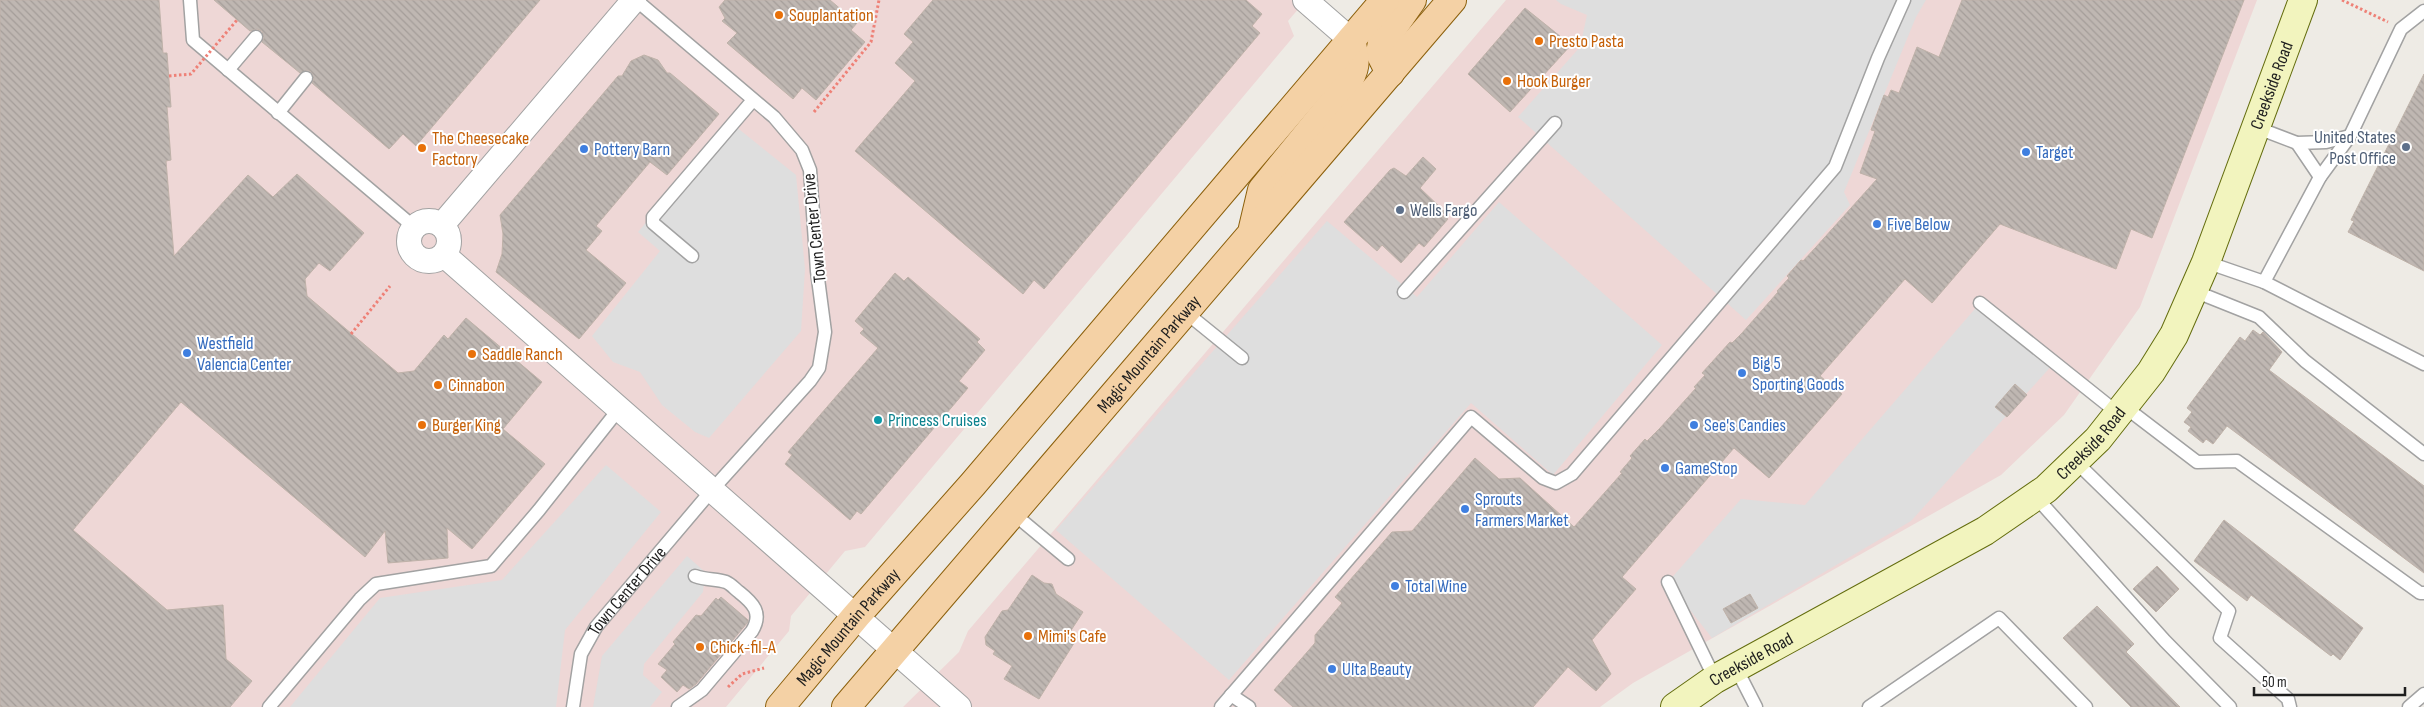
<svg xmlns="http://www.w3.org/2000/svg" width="2424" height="707" font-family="'Sofia Sans Condensed',sans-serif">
<defs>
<pattern id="building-back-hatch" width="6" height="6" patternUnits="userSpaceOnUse" patternTransform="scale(1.25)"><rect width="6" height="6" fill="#bfb7b2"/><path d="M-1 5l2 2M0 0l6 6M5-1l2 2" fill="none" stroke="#a49d99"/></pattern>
</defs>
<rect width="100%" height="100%" fill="#eeebe5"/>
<path fill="#eed7d6" d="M 0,0 L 1306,0 L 1288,21 L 1294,36 L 865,547 L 845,551 L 791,616 L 789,631 L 726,707 L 0,707 Z
M 1506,0 L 2257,0 L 2140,307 L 2064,415 L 2001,475 L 1633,683 L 1600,707 L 903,707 L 959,652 L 968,631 Z"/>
<path fill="#dedede" d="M 1556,0 L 1926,0 L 1916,17 L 1844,192 L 1850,205 L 1746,320 L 1518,117 L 1580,47 L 1587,15 L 1561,4 Z
M 730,122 L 796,175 L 805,269 L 801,331 L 709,438 L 695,432 L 662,405 L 640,372 L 613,362 L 592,336 L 660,251 L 638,232 Z
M 1499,202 L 1662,345 L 1553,475 L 1471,403 L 1229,680 L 1056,530 L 1327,221 L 1417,297 Z
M 1980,303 L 2055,362 L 1911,521 L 1712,638 L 1668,582 L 1741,499 L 1805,505 Z
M 606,465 L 661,512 L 565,630 L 556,707 L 290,707 L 380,598 L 502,580 Z
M 687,556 L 705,572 L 703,592 L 644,664 L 643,675 L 662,692 L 650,707 L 593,707 L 602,656 Z"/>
<path fill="url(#building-back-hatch)" stroke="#bfb2a9" d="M 0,0 L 159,0 L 163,53 L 167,53 L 171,107 L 167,107 L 171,160 L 166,161 L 174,256 L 248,175 L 273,197 L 297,174 L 364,233 L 330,271 L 319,263 L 305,279 L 307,296 L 398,373 L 414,371 L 444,335 L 448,339 L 466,318 L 542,382 L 503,429 L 545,464 L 472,549 L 447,528 L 448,558 L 388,563 L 385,531 L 365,557 L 181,402 L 73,530 L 167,610 L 223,605 L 226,659 L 252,681 L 230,707 L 0,707 Z
M 214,0 L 540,0 L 416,146 L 403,134 L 389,149 L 312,83 L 314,79 L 311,72 L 307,70 L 300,73 L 262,42 L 264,38 L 262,31 L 257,29 L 250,31 Z
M 725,0 L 830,0 L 857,23 L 851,30 L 865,42 L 816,100 L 802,88 L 793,99 L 727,43 L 737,33 L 722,21 L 725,18 L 719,7 Z
M 933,0 L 1246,0 L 1262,14 L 1252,26 L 1260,33 L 1044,289 L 1034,280 L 1023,294 L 855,151 L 915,81 L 895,63 L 913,42 L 904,34 Z
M 1962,0 L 2244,0 L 2152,238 L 2131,229 L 2116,269 L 2000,224 L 1932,303 L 1905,279 L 1820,376 L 1842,394 L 1769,478 L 1734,448 L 1622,577 L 1636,589 L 1592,640 L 1611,674 L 1596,691 L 1568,667 L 1533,707 L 1293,707 L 1274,690 L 1315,643 L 1315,635 L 1342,603 L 1335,597 L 1392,532 L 1412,531 L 1475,458 L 1499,479 L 1520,478 L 1574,527 L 1622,473 L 1620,472 L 1632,458 L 1630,456 L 1645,439 L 1647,441 L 1660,428 L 1696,388 L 1694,387 L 1705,375 L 1702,373 L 1730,342 L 1732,343 L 1742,333 L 1778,292 L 1777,291 L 1789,278 L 1787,276 L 1801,260 L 1803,261 L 1816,247 L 1877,179 L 1860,173 L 1875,131 L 1871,130 L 1884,95 L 1888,97 L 1891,90 L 1899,93 L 1917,47 L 1939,57 Z
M 1525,8 L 1571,45 L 1510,112 L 1468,74 Z
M 644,55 L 658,60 L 667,73 L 670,73 L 719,114 L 667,175 L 650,162 L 596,226 L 602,231 L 586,250 L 626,283 L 579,339 L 496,272 L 502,254 L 503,234 L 500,215 L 618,76 L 622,76 L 631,61 Z
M 2424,74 L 2424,271 L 2348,232 L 2354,221 L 2351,220 Z
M 1423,157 L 1436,169 L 1420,188 L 1445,212 L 1442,215 L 1448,219 L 1424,247 L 1419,243 L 1401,263 L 1382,245 L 1377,251 L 1344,222 L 1390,170 L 1394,168 L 1406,176 Z
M 895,273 L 904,281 L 908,277 L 980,339 L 977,342 L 985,350 L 959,381 L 968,388 L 861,514 L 857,511 L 850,520 L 785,464 L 792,455 L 788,452 L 878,348 L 860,333 L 864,329 L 855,321 Z
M 2253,330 L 2260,335 L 2263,332 L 2282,352 L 2269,370 L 2424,486 L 2424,573 L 2227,426 L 2213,444 L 2206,439 L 2203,443 L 2188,431 L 2191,427 L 2184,422 L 2192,412 L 2187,408 L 2240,337 L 2245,341 Z
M 2015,384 L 2027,395 L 2007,417 L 1995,407 Z
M 2224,520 L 2363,628 L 2340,660 L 2333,654 L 2331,656 L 2251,595 L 2247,601 L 2194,561 Z
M 2157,566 L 2179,589 L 2156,612 L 2133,589 Z
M 1032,575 L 1044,583 L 1052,584 L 1056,594 L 1083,612 L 1068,635 L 1076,640 L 1039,699 L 1004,679 L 1012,666 L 993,654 L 995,651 L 986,645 L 985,637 L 1002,611 L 1008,610 Z
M 1750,594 L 1758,608 L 1731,623 L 1723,609 Z
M 721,597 L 748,620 L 748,622 L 696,684 L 689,689 L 683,685 L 677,692 L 661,677 L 667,670 L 658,664 L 675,644 L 673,642 L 696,615 L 701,616 L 716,598 L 718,600 Z
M 2097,606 L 2134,644 L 2126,652 L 2180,707 L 2131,707 L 2063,638 Z"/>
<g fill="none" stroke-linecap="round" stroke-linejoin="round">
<defs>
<g id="lane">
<path d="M 190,0 L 193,40 L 414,227"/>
<path d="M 228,70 L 256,37"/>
<path d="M 278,113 L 306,78"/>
<path d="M 2255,127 L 2297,143 L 2326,142 L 2350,136"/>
<path d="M 2297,143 L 2320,177"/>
<path d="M 692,256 L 653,223 L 653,217 L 753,100"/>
<path d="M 2206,262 L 2264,282 L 2424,364"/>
<path d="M 2264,282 L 2320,177 L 2350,136 L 2401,29 L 2424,11"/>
<path d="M 2194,291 L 2259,317 L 2305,361 L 2424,454"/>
<path d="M 1404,292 L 1555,123"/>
<path d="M 1980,303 L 2119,414"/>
<path d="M 1184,311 L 1242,358"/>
<path d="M 2125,407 L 2197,462 L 2237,461 L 2420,593 L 2424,593"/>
<path d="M 2075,461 L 2229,611 L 2220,638 L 2288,699 L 2290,707"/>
<path d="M 2035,496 L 2165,641 L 2230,707"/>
<path d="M 1014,514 L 1068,559"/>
<path d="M 1668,582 L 1715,679"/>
<path d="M 1736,668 L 1756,707"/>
<path d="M 1231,695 L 1249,707"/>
<path d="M 269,707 L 360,599 L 376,584 L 491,566 L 539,510 L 619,409"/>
<path id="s1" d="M 573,707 L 581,654 L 596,627 L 712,490 L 810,381 L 819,368 L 825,332 L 817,271 L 810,170 L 802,150 L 774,117 L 636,0"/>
<path d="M 678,707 L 702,690 L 752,631 C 763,613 753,603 739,592 C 735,589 731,584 726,582 C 716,579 706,580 695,576"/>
<path d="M 1221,707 L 1471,417 L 1543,478 L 1556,483 L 1572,474 L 1835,167 L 1878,58 L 1904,0"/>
<path d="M 1869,707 L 1999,618 L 2086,707"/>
<path d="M 2409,707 L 2424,694"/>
</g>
<path id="street" d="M 1305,0 L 1351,40
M409 241a20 20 0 1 1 40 0a20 20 0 1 1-40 0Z
M 442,225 L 634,0
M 444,255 L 959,707"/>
<g id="secondary">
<path id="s2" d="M 1675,707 L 1715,679 L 1985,531 L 2046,489 L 2098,439 L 2151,372 L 2174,335 L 2206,262 L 2303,0"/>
</g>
<g id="primary">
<path d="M 1390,73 L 1380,53 L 1382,43 L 1412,0"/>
<path d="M 1253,228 L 1262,190 L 1345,88 C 1356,68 1357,63 1351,40"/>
<path id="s3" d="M 780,707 L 856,616 L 973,484 L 1385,0"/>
<path id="s4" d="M 846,707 L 1452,0"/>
</g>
</defs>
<use href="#lane" stroke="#a2a2a2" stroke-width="15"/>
<use href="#street" stroke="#a2a2a2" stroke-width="26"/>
<use href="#secondary" stroke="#646d0e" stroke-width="30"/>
<use href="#primary" stroke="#8c600c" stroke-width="30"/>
<path stroke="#ee8177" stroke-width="3" stroke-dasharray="2.5 2.5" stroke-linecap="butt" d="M 2342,0 L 2388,22
M 814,112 L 871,42 L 879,0
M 351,334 L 390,286
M 728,687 L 742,674 L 764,668"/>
<use href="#lane" stroke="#fff" stroke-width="12"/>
<use href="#street" stroke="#fff" stroke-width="24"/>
<use href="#secondary" stroke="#f2f4be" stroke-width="28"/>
<use href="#primary" stroke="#f4d1a5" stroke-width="28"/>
<path stroke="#ee8177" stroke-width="3" stroke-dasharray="2.5 2.5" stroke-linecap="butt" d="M 169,76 L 191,74 L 237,20"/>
</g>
<g fill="#e8710a" stroke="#fff" stroke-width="2">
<circle cx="779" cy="15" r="5"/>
<circle cx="1539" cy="41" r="5"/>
<circle cx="1507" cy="81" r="5"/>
<circle cx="422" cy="148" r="5"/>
<circle cx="472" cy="354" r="5"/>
<circle cx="438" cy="385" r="5"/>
<circle cx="422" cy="425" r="5"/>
<circle cx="1028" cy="636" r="5"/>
<circle cx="700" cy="647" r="5"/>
</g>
<g fill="#5c6f8a" stroke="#fff" stroke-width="2">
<circle cx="2406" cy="147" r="5"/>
<circle cx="1400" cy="210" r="5"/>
</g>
<g fill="#3f7fe0" stroke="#fff" stroke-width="2">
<circle cx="584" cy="149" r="5"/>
<circle cx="2026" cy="152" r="5"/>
<circle cx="1877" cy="224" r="5"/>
<circle cx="187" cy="353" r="5"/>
<circle cx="1742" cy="373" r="5"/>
<circle cx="1694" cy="425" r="5"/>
<circle cx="1665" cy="468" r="5"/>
<circle cx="1465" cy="509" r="5"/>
<circle cx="1395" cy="586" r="5"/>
<circle cx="1332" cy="669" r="5"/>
</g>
<circle fill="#0f9aa8" stroke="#fff" stroke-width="2" cx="878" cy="420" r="5"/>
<g text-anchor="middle" stroke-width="4" stroke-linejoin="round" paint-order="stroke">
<g font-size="18" fill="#c56008" stroke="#fff" text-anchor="start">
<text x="789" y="21">Souplantation</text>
<text x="1549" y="47">Presto Pasta</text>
<text x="1517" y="87">Hook Burger</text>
<text x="432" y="144">The Cheesecake<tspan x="432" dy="21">Factory</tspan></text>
<text x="482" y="360">Saddle Ranch</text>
<text x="448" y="391">Cinnabon</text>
<text x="432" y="431">Burger King</text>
<text x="1038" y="642">Mimi's Cafe</text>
<text x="710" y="653">Chick-fil-A</text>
</g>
<g font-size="18" fill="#1e1e1e" stroke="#fff">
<text dy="6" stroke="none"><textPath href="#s2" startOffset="900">Creekside Road</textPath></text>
<text transform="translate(814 228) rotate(-96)" y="6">Town Center Drive</text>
<text dy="6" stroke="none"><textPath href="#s4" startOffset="465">Magic Mountain Parkway</textPath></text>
<text dy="6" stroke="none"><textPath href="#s2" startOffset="495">Creekside Road</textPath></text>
<text dy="6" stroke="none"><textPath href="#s1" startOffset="132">Town Center Drive</textPath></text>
<text dy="6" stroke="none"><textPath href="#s3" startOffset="105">Magic Mountain Parkway</textPath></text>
<text dy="6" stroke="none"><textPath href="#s2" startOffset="90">Creekside Road</textPath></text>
</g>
<g font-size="18" fill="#4e5e75" stroke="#fff" text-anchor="end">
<text x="2396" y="143">United States<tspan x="2396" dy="21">Post Office</tspan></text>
<text x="1410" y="216" text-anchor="start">Wells Fargo</text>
</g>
<g font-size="18" fill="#366cbe" stroke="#fff" text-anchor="start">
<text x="594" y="155">Pottery Barn</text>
<text x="2036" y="158">Target</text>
<text x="1887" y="230">Five Below</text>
<text x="197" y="349">Westfield<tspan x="197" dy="21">Valencia Center</tspan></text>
<text x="1752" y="369">Big 5<tspan x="1752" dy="21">Sporting Goods</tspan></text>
<text x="1704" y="431">See's Candies</text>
<text x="1675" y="474">GameStop</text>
<text x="1475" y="505">Sprouts<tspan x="1475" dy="21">Farmers Market</tspan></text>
<text x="1405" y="592">Total Wine</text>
<text x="1342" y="675">Ulta Beauty</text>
</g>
<g font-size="18" fill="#0d838f" stroke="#fff" text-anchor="start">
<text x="888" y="426">Princess Cruises</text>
</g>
</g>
<path d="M2254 687v8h151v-8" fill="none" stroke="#1e1e1e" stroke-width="2.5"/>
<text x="2262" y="687" font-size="15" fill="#1e1e1e" stroke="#ffffff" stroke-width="4" paint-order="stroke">50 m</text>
</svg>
